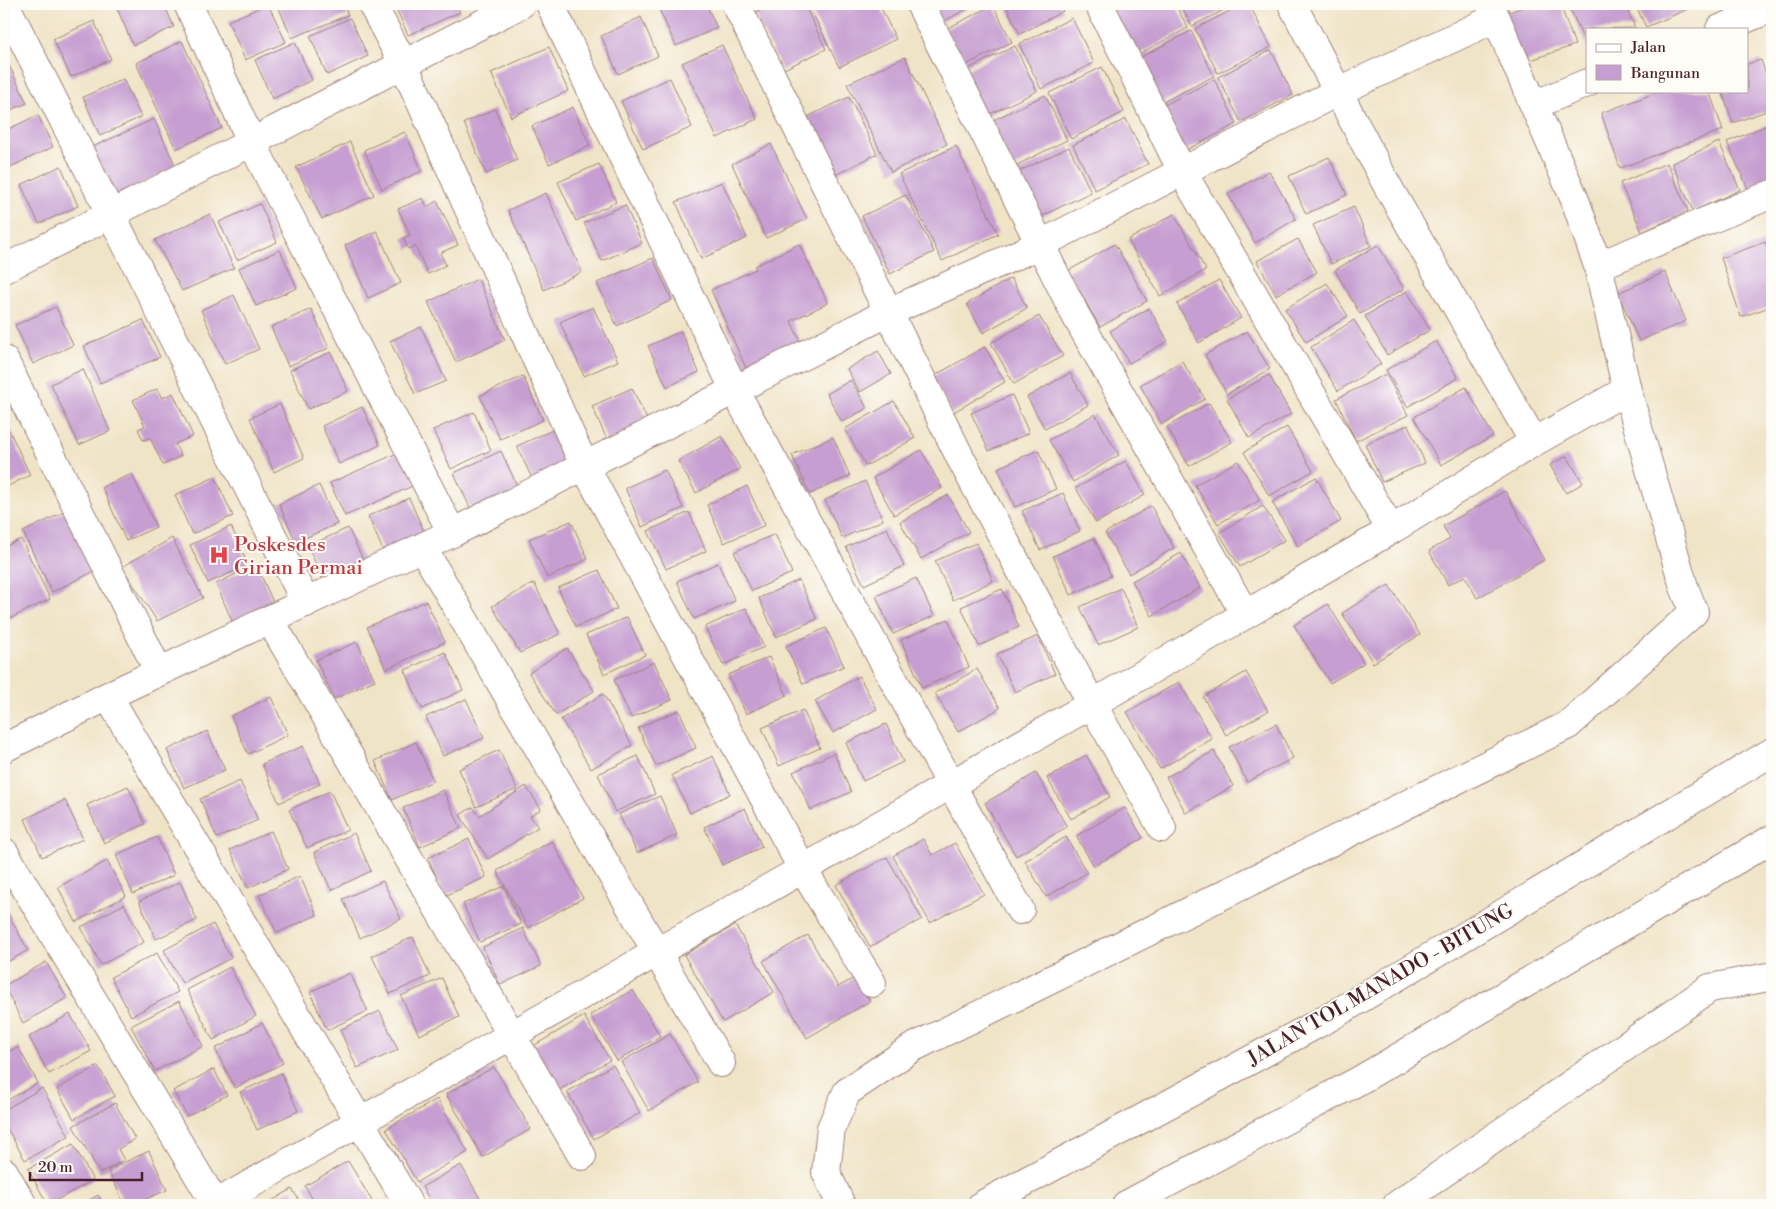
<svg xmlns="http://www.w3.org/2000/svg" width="1776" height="1209" font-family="'Libre Bodoni',serif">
<rect width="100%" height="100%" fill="#fdfcf7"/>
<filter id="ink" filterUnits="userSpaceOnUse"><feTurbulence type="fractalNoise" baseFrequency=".02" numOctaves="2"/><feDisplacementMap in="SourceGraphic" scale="10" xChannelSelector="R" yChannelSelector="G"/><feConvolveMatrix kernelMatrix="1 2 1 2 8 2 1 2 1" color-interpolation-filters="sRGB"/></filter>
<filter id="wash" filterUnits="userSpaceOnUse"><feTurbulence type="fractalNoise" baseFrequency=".0096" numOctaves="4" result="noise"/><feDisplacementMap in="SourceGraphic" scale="20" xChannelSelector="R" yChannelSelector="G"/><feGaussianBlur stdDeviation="1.12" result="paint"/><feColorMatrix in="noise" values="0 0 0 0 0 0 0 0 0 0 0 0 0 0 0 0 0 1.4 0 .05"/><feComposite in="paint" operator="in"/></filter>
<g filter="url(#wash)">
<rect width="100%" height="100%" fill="#f0e4c7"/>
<g id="blocks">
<path fill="#c69ed1" d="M 122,4 L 164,4 L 174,27 L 133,45 L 116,6 Z
M 268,4 L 286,42 L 245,60 L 228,21 Z
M 277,4 L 343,4 L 348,15 L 292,38 Z
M 394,4 L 456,4 L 460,12 L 408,35 Z
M 666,4 L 706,4 L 717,28 L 676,46 L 658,7 Z
M 772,4 L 804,4 L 826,49 L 782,70 L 754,13 Z
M 808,4 L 879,4 L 896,39 L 839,67 Z
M 932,4 L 977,4 L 942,22 Z
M 1005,4 L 1059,4 L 1063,11 L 1020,34 Z
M 1126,4 L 1175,4 L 1188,28 L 1135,56 L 1112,11 Z
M 1180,4 L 1236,4 L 1192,26 Z
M 1243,4 L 1249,4 L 1271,47 L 1218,73 L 1195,29 Z
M 1531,4 L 1560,4 L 1575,45 L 1522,63 L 1504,14 Z
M 1568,4 L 1625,4 L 1635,28 L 1587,29 L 1587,47 Z
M 1635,4 L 1691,4 L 1693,7 L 1646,27 Z
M 993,5 L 1012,42 L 966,65 L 946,29 Z
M 641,17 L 658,56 L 618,74 L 601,36 Z
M 350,18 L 368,56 L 327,75 L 310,36 Z
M 1072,18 L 1094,63 L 1041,89 L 1019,44 Z
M 94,21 L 111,59 L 71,77 L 53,39 Z
M 1191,31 L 1214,76 L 1161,103 L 1139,58 Z
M 182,41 L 222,128 L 176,149 L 136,63 Z
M 295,42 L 312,80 L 272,99 L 255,60 Z
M 722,45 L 757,119 L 717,138 L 682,63 Z
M 1015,46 L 1037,91 L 984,117 L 962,72 Z
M 549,47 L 568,91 L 511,117 L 491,73 Z
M 1271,50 L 1293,95 L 1241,122 L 1218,77 Z
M 905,57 L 947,144 L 891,172 L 847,84 Z
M 1761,60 L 1772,92 L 1772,109 L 1733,123 L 1722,91 L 1747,91 L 1747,64 Z
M 9,65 L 27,103 L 4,113 L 4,67 Z
M 1102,67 L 1124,112 L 1071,139 L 1049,93 Z
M 670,78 L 692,127 L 643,149 L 621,101 Z
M 123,79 L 141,117 L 100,136 L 83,97 Z
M 1214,79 L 1237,124 L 1184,151 L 1161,107 Z
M 1661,91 L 1709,91 L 1723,130 L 1620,168 L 1601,113 Z
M 1045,95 L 1067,140 L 1013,167 L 991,121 Z
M 849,97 L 877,154 L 833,176 L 805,118 Z
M 573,107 L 590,146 L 549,164 L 532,126 Z
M 495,109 L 517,160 L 486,174 L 464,123 Z
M 38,115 L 53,147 L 8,168 L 4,159 L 4,131 Z
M 154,119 L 176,167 L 111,197 L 88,149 Z
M 1126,119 L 1148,164 L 1095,190 L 1073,145 Z
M 1772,123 L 1772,180 L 1749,191 L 1727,142 Z
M 405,132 L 422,171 L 382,189 L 364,150 Z
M 350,142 L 374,195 L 322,219 L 296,167 Z
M 1719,142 L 1740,190 L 1693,211 L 1672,163 Z
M 771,144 L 807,219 L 766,238 L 732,164 Z
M 956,146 L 998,234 L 942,261 L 899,174 Z
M 1069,147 L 1091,192 L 1038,218 L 1016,173 Z
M 1329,157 L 1347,195 L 1306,214 L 1289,176 Z
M 1667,163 L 1688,211 L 1642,232 L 1620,183 Z
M 599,164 L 616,202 L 576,221 L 558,182 Z
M 61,166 L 78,206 L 39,224 L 21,185 Z
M 1269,171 L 1296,219 L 1255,243 L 1228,194 Z
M 722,182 L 747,238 L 701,259 L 676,202 Z
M 546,193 L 582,272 L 544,290 L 508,210 Z
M 906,195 L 934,252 L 890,274 L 862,216 Z
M 423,198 L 427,207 L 437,201 L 458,245 L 440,253 L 446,265 L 428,274 L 415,246 L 408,249 L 403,238 L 410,235 L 398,209 Z
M 260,204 L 277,242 L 237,260 L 219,222 Z
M 625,205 L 642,243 L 602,261 L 584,223 Z
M 1354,207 L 1371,246 L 1331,264 L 1313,225 Z
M 210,214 L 234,268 L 182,291 L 155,240 Z
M 1174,214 L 1206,270 L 1160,296 L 1128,240 Z
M 377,231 L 401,283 L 368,298 L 345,245 Z
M 1298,239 L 1317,272 L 1276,295 L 1257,261 Z
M 1765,242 L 1772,262 L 1772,306 L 1741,317 L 1721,258 Z
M 799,244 L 828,303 L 791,321 L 804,350 L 749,375 L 711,290 L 756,269 L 755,266 Z
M 1115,244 L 1147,301 L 1100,327 L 1068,271 Z
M 1378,245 L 1404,289 L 1360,314 L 1335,270 Z
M 280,250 L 297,288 L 256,306 L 239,268 Z
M 653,258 L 672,300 L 617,326 L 597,283 Z
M 1665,272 L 1686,321 L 1639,341 L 1618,293 Z
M 1011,278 L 1027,308 L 983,333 L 967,304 Z
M 478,279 L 505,340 L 456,362 L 428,302 Z
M 1219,280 L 1241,318 L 1199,343 L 1177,304 Z
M 1327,283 L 1348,316 L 1306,342 L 1285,309 Z
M 1407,291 L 1430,330 L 1387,355 L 1365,316 Z
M 234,295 L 259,349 L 225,364 L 201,310 Z
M 56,307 L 73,345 L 33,364 L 15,325 Z
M 593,307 L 618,361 L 584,376 L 560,322 Z
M 1149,308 L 1168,341 L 1129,363 L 1110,331 Z
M 311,309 L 329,348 L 288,366 L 271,327 Z
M 1039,316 L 1063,356 L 1014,384 L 991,343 Z
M 143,320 L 160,357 L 100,383 L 84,346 Z
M 1354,320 L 1381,364 L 1338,391 L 1311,347 Z
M 421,327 L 446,381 L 415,394 L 390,341 Z
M 681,331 L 699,372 L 667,387 L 648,346 Z
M 1247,331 L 1270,369 L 1227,394 L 1205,355 Z
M 1436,341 L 1458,378 L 1407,407 L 1386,370 Z
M 985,347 L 1005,382 L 952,413 L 932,377 Z
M 878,351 L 891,374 L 860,392 L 847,369 Z
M 331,352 L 348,391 L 308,409 L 290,370 Z
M 1182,361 L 1205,399 L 1162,424 L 1140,385 Z
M 83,369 L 110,431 L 79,445 L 51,384 Z
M 1070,373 L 1088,405 L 1045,429 L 1027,397 Z
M 1386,374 L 1408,415 L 1356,441 L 1336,399 Z
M 1269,375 L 1291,414 L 1249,438 L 1227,399 Z
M 523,376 L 543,420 L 500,439 L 480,396 Z
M 851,380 L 867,408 L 842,422 L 827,394 Z
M 1466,387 L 1493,436 L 1441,465 L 1414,417 Z
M 632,388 L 650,426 L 609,444 L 592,406 Z
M 157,389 L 162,398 L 173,393 L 193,436 L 175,444 L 181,456 L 163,465 L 150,438 L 143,440 L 138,429 L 145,426 L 133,400 Z
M 1012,395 L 1029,433 L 989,451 L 971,413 Z
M 894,401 L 915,438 L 866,466 L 845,429 Z
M 1209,403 L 1232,442 L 1189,466 L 1167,427 Z
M 280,404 L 304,458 L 274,472 L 250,418 Z
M 362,407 L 380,445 L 339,464 L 322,426 Z
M 474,412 L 491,450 L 451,469 L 433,430 Z
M 1095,414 L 1119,455 L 1073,482 L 1049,440 Z
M 4,419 L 30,475 L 4,488 Z
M 1408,425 L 1425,463 L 1382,482 L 1365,444 Z
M 559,427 L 577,464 L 534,483 L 517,446 Z
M 1287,427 L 1313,471 L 1269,496 L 1244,452 Z
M 722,436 L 740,469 L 696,493 L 678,461 Z
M 833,437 L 850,476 L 810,494 L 792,455 Z
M 921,450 L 942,488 L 894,515 L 873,478 Z
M 1038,450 L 1056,489 L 1015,507 L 998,468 Z
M 402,451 L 417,484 L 345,516 L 330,483 Z
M 501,451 L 519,490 L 472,512 L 454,473 Z
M 1567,456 L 1583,483 L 1566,493 L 1550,465 Z
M 1126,461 L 1145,495 L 1096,523 L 1076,488 Z
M 1238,461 L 1260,500 L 1218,524 L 1195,485 Z
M 665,470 L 683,508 L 642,527 L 625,488 Z
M 132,474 L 156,527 L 126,541 L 102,487 Z
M 215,477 L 233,516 L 192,534 L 175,495 Z
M 1316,477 L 1341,521 L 1298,546 L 1272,502 Z
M 865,481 L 883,520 L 842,538 L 825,500 Z
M 319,485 L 337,524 L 296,542 L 279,504 Z
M 747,486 L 765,525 L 724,543 L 707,505 Z
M 1505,491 L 1544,560 L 1477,598 L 1465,576 L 1448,585 L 1429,551 L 1450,539 L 1443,526 Z
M 1063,493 L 1080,531 L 1040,550 L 1022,511 Z
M 948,495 L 969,532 L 921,559 L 900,522 Z
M 409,498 L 426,536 L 385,555 L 368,516 Z
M 1151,506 L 1174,548 L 1129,574 L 1105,533 Z
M 1263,506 L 1285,540 L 1240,567 L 1219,533 Z
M 66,511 L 95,571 L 52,592 L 23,532 Z
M 689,512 L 706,551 L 666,569 L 648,531 Z
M 571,521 L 588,559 L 547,578 L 529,539 Z
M 231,526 L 248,565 L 208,583 L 190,545 Z
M 348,528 L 366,566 L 325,585 L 308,546 Z
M 887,528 L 904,566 L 864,585 L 846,547 Z
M 775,534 L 792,573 L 752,591 L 734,552 Z
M 172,538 L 203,598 L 157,621 L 122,567 Z
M 1094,538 L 1111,576 L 1071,595 L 1053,556 Z
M 21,539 L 50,599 L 7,620 L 4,613 L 4,547 Z
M 976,543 L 993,581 L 953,600 L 935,561 Z
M 1181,553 L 1200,588 L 1152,616 L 1132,581 Z
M 718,563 L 735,601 L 694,619 L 677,581 Z
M 256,564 L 277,611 L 236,630 L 216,584 Z
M 599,570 L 617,609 L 576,627 L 558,588 Z
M 916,578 L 934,616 L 893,634 L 876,596 Z
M 799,580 L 817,619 L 776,637 L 759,598 Z
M 534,583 L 560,634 L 520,653 L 492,606 Z
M 1389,585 L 1420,635 L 1373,663 L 1342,613 Z
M 1121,588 L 1138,627 L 1098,645 L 1080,607 Z
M 1002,589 L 1019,627 L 979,646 L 961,607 Z
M 426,601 L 445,642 L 386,669 L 367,627 Z
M 1328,604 L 1364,663 L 1330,683 L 1294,625 Z
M 746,608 L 764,647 L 723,665 L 705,627 Z
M 627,617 L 645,655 L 604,674 L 586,635 Z
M 948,619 L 969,667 L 922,688 L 901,640 Z
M 826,628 L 844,666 L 803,684 L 786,646 Z
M 1038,636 L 1055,674 L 1015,692 L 997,654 Z
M 357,642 L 375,680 L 334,699 L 316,660 Z
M 567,648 L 594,691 L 556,715 L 529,673 Z
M 445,652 L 463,690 L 422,709 L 405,670 Z
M 769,657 L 787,695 L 746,714 L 728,675 Z
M 654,662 L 672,700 L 631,718 L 614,680 Z
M 977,669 L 1000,708 L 958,732 L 935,693 Z
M 1246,672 L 1268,711 L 1226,735 L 1203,697 Z
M 859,676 L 877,709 L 833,733 L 815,701 Z
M 1179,682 L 1212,739 L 1160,769 L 1127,712 Z
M 603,694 L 632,745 L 591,769 L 561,719 Z
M 271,697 L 288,735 L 248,754 L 231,716 Z
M 466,699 L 484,738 L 443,756 L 426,717 Z
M 679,710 L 696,748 L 656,766 L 638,728 Z
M 803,710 L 820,748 L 779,766 L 762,728 Z
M 886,724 L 903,762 L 863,781 L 846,743 Z
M 1276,724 L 1293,758 L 1247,782 L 1229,747 Z
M 207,731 L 225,770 L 184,788 L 167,750 Z
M 416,742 L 433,781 L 392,800 L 375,761 Z
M 303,746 L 320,784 L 279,803 L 262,764 Z
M 499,750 L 517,789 L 476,807 L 459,769 Z
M 1214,751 L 1233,786 L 1186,813 L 1166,777 Z
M 834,753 L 851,792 L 811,810 L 793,772 Z
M 1086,755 L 1110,797 L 1071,819 L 1047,778 Z
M 638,756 L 655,794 L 615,812 L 598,774 Z
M 713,756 L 730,794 L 690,813 L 672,775 Z
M 1036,773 L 1067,827 L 1016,856 L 985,803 Z
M 240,781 L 258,820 L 217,838 L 200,799 Z
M 128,786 L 145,824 L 104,843 L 87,805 Z
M 526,786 L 541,809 L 530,816 L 538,827 L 488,859 L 460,815 L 473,807 L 479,816 Z
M 443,790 L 461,828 L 420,847 L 403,808 Z
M 330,791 L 348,830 L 307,848 L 289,810 Z
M 660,796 L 677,835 L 637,853 L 619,814 Z
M 65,800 L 83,839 L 42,857 L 25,819 Z
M 745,808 L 762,847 L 722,865 L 704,827 Z
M 1125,808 L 1143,838 L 1094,866 L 1076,836 Z
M 271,831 L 288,869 L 248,888 L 230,850 Z
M 354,833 L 371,871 L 331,890 L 314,852 Z
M 157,837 L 174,875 L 133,894 L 116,855 Z
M 1066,837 L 1087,873 L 1046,897 L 1025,861 Z
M 469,839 L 486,877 L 445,896 L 428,858 Z
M 923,839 L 932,855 L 955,843 L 984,894 L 930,923 L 893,856 Z
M 552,841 L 583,898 L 528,928 L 497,871 Z
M 887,857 L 922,919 L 870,947 L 836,885 Z
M 107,861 L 126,896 L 76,922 L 58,887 Z
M 300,876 L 317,915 L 277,933 L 259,895 Z
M 383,881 L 401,919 L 360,938 L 343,899 Z
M 180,882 L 197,920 L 156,939 L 139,901 Z
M 504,886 L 521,924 L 480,942 L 463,904 Z
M 124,904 L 144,942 L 101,965 L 81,927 Z
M 6,910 L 28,950 L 4,964 L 4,912 Z
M 213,924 L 231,958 L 182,983 L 164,950 Z
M 735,925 L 774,992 L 723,1022 L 684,955 Z
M 523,928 L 541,966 L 500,985 L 483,947 Z
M 808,935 L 838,987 L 856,977 L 870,1001 L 807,1038 L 763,961 Z
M 413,937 L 430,976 L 390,994 L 372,956 Z
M 157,953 L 178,992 L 131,1016 L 111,977 Z
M 46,962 L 67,998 L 23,1023 L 4,986 Z
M 230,967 L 256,1016 L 213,1040 L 187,990 Z
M 350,973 L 368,1011 L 327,1030 L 310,992 Z
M 442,978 L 459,1017 L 419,1035 L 401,996 Z
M 633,990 L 660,1036 L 617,1061 L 590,1015 Z
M 179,1001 L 203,1046 L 155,1071 L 131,1026 Z
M 380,1011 L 398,1050 L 357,1068 L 340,1030 Z
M 70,1014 L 91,1051 L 49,1074 L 29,1037 Z
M 584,1016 L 610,1060 L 556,1092 L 530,1048 Z
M 262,1023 L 283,1063 L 235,1088 L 215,1049 Z
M 670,1034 L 698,1082 L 649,1111 L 621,1062 Z
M 18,1047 L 38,1083 L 4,1102 L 4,1054 Z
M 613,1065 L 640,1113 L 594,1139 L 567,1092 Z
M 98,1066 L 115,1096 L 74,1119 L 57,1089 Z
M 494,1067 L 531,1129 L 483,1157 L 446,1094 Z
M 214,1069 L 227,1095 L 187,1116 L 173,1091 Z
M 281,1073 L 298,1111 L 257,1130 L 240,1092 Z
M 42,1088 L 69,1136 L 25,1160 L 4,1123 L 4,1110 Z
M 437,1099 L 468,1152 L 417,1182 L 386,1129 Z
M 115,1103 L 135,1139 L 118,1149 L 124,1160 L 100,1173 L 73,1126 Z
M 73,1144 L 93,1180 L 48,1205 L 28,1169 Z
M 149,1151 L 167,1190 L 132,1205 L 125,1205 L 108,1170 Z
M 348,1161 L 372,1201 L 365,1205 L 316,1205 L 305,1186 Z
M 461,1165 L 482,1202 L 477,1205 L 433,1205 L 422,1187 Z
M 292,1189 L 302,1205 L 265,1205 Z
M 98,1195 L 104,1205 L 81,1205 Z"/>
</g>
</g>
<g filter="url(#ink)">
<use href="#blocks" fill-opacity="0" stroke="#9d8279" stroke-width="1"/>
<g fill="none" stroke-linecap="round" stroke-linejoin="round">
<defs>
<path id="minor" d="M 5,4 C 105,204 207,402 306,603
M 188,4 L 252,143 L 452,533
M 372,4 L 403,63 L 585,467 L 802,868 L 872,983
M 550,4 L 735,391 L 1020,910
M 736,4 L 961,459 L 1092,704 L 1162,828
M 920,4 L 1076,316 L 1245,614
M 1099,4 L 1183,173 L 1391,530
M 1292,4 L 1387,185 L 1534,442
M 1720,29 L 1772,8
M 1534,105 L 1587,83
M 1598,266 L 1772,194
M 4,269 L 521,4
M 4,360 L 159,672
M 422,547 L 721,1063
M 270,620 L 582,1156
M 108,696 L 409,1205
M 4,748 L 108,696 L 452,533 L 889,312 L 1039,245 L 1337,92 L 1496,18
M 4,852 L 216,1205
M 4,1172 L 23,1205
M 214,1205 L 1092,704 L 1391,530 L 1534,442 L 1627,390
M 841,1205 L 826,1172 L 831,1128 L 847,1092 L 912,1048 L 1568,725 L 1694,612 L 1684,587 L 1627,390 L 1598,266 L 1575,200 L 1490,4
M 1397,1205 L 1710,988 L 1768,977 L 1772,978"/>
<path id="motorway" d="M 982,1205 L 1330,1017 L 1772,752
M 1126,1205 L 1360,1080 L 1772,839"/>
</defs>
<use href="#minor" stroke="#9d8279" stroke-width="30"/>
<use href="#motorway" stroke="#9d8279" stroke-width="30"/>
<use href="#minor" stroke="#fff" stroke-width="28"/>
<use href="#motorway" stroke="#fff" stroke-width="28"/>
</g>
</g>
<defs>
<symbol id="hospital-bare" viewBox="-9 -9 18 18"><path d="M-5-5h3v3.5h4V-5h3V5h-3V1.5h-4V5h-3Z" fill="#e0444e" stroke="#fdfcf7" stroke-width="2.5" paint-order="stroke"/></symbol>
</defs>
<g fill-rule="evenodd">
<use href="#hospital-bare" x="205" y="541" width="28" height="28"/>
</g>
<g text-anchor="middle" stroke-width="4" stroke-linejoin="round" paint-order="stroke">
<g font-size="20" fill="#be3a42" stroke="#fdfcf7" text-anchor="start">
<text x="234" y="551">Poskesdes<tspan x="234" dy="23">Girian Permai</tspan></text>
</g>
<g font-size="20" fill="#4a1f2b" stroke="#fdfcf7">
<text transform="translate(1380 984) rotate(-30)" y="7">JALAN TOL MANADO - BITUNG</text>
</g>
</g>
<rect width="1776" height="1209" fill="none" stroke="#fdfcf7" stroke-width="20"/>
<rect x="1586" y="28" width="162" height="65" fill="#fdfcf7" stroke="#b5a4a5"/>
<rect x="1596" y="44" width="25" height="8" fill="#ffffff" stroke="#b5a4a5"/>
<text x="1631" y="52" font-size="15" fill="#4a1f2b">Jalan</text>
<rect x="1596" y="65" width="25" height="15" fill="#c69ed1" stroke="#b5a4a5"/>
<text x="1631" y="78" font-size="15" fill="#4a1f2b">Bangunan</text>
<path d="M30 1172v8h112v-8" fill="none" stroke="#4a1f2b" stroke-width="2.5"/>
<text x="38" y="1172" font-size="15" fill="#4a1f2b" stroke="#fdfcf7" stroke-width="4" paint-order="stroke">20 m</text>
</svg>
